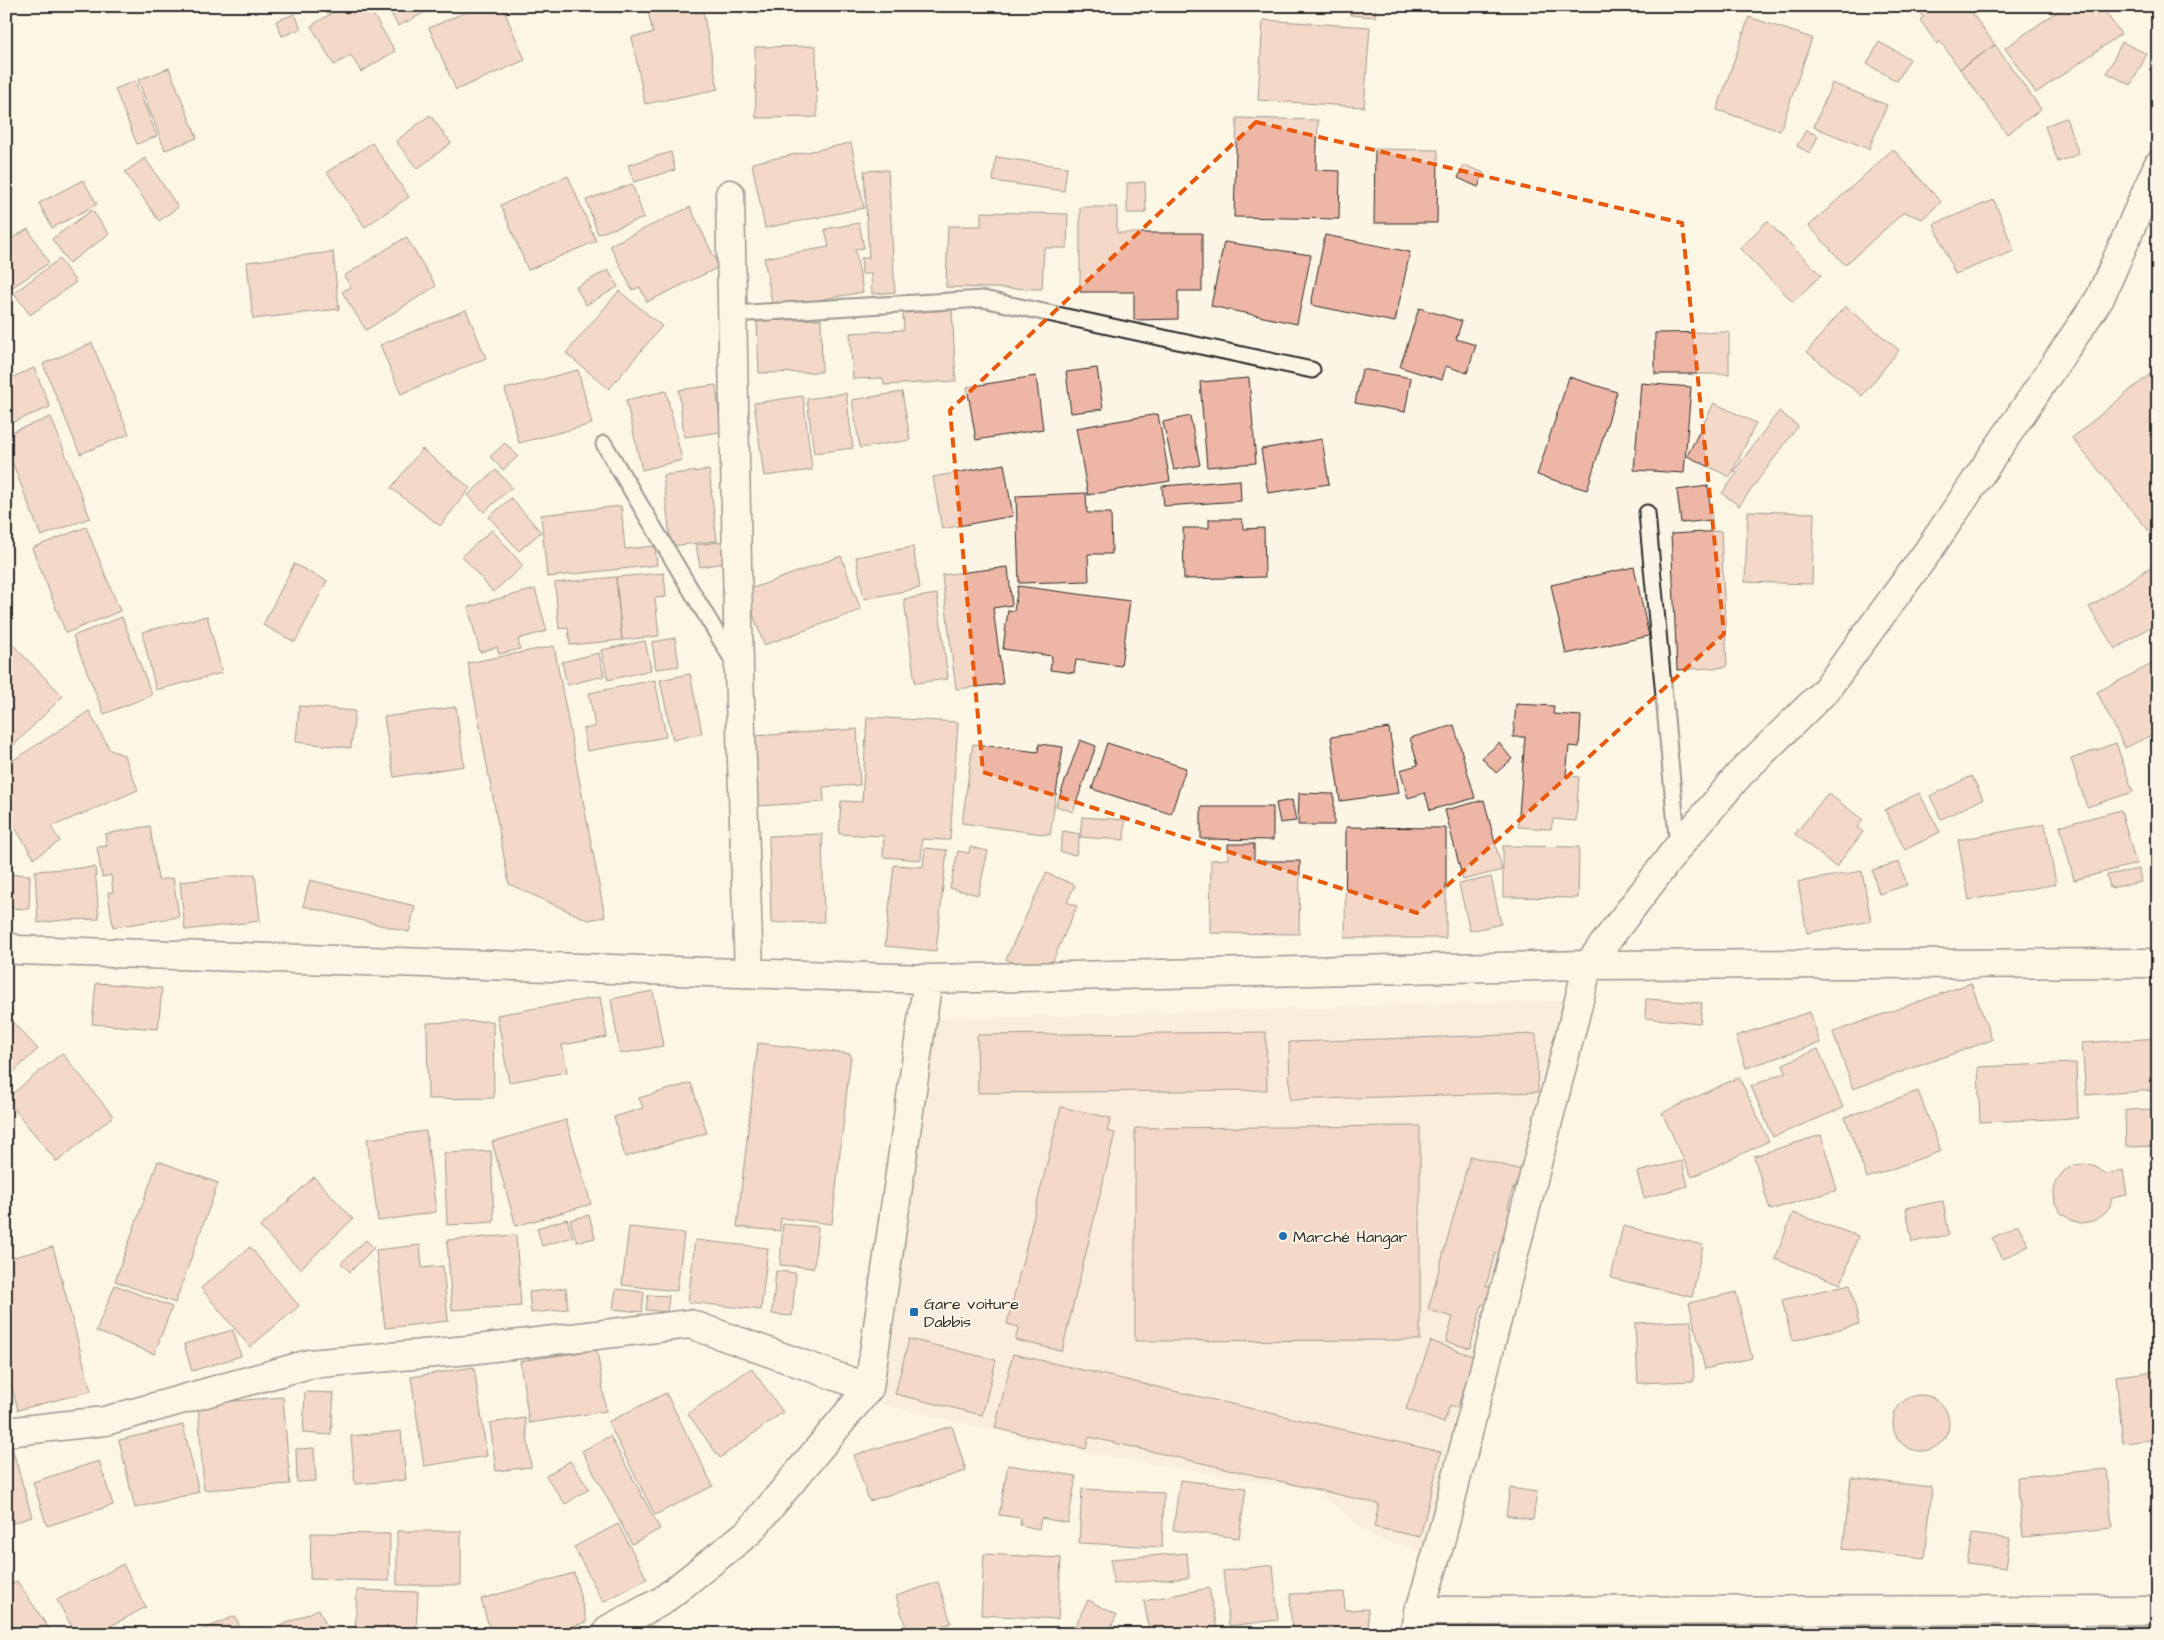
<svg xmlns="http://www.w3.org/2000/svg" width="2164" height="1640" font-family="'Architects Daughter',sans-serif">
<rect width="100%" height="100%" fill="#fcf5e5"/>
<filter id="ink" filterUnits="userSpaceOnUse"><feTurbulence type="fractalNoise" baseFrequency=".02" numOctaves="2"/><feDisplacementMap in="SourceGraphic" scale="10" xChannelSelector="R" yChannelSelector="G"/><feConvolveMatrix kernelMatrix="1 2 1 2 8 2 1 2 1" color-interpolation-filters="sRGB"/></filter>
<g filter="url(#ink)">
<path fill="#f8e2d2" d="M 1580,1000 L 1425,1552 L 1374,1537 L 1317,1491 L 1091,1453 L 882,1404 L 920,1020 Z"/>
<path fill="#eeb6a4" stroke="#2b2b2b" d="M 325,6 L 368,6 L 395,51 L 361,72 L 351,55 L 334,65 L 311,26 L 330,14 Z
M 387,6 L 438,6 L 398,26 Z
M 480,6 L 502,6 L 525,60 L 456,90 L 429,28 Z
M 675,6 L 702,6 L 718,89 L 645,104 L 632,37 L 653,33 L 648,12 Z
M 1351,6 L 1376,6 L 1375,17 L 1350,15 Z
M 1752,6 L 1766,6 L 1764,11 Z
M 1915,6 L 1967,6 L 1995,45 L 1960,69 L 1940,41 L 1937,44 L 1920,20 L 1923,17 Z
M 2065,6 L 2101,6 L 2121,34 L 2036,93 L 2005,48 Z
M 295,14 L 301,29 L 282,36 L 276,21 Z
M 1749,17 L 1812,38 L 1780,131 L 1717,110 Z
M 1263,20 L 1370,27 L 1364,107 L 1258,100 Z
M 1879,42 L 1910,59 L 1897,81 L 1867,64 Z
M 2122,42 L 2147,54 L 2131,85 L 2107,73 Z
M 1995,45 L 2041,109 L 2007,134 L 1960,69 Z
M 816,46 L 817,117 L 756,118 L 755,47 Z
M 169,68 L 197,138 L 165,150 L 138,80 Z
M 135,81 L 157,136 L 137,144 L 115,89 Z
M 1832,83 L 1887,105 L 1869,149 L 1814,127 Z
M 430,115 L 451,143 L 417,169 L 396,141 Z
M 1237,118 L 1318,120 L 1316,170 L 1340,171 L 1339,219 L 1234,217 Z
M 2066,118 L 2079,154 L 2058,162 L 2045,126 Z
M 1806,130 L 1818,136 L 1810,153 L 1797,146 Z
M 372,143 L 409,197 L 365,227 L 327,172 Z
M 851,143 L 864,208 L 765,228 L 752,163 Z
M 1375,149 L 1438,150 L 1437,223 L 1374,223 Z
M 1893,149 L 1941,202 L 1922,219 L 1904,212 L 1845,265 L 1809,226 Z
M 671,152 L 675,170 L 634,182 L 628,165 Z
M 996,157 L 1067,167 L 1064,191 L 993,181 Z
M 145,158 L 178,207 L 159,221 L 125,172 Z
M 1464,165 L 1484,173 L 1478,187 L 1458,178 Z
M 888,170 L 895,292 L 872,294 L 871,274 L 862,274 L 861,258 L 869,258 L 864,171 Z
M 568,176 L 596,241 L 528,270 L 501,205 Z
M 83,180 L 97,204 L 52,228 L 39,203 Z
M 1145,182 L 1146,213 L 1127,213 L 1127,183 Z
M 632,184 L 644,218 L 598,234 L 586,200 Z
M 1994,200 L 2014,251 L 1955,274 L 1934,224 Z
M 690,207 L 719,267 L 647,302 L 640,287 L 632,290 L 610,245 Z
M 1080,207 L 1117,207 L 1117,233 L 1202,233 L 1202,291 L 1178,291 L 1178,319 L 1134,320 L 1134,292 L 1080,292 Z
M 92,210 L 109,234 L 69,263 L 52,239 Z
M 981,212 L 1068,214 L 1067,248 L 1044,248 L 1042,289 L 946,287 L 948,226 L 981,226 Z
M 1767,221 L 1821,275 L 1793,302 L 1740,249 Z
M 859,223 L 864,248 L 855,249 L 863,292 L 773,308 L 764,258 L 829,247 L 825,229 Z
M 28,229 L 49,263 L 8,290 L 6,286 L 6,242 Z
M 1325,235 L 1410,252 L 1395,322 L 1311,305 Z
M 406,237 L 436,286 L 366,330 L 342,292 L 351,287 L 344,276 Z
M 1224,242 L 1311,255 L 1297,324 L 1211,306 Z
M 333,252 L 339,309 L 253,319 L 247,262 Z
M 59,259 L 76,282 L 30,315 L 14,293 Z
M 608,270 L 618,287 L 586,305 L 576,287 Z
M 619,291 L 662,326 L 609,389 L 566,353 Z
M 1845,306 L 1899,350 L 1862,396 L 1807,352 Z
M 1419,308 L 1462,321 L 1456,339 L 1476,345 L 1467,373 L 1446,366 L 1442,380 L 1400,367 Z
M 466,310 L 486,358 L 401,394 L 380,345 Z
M 952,310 L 956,381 L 884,385 L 883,378 L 853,379 L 850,333 L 904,330 L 903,313 Z
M 821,319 L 822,372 L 759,373 L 757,321 Z
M 1729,332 L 1729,374 L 1655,374 L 1655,333 Z
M 92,343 L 129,434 L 80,454 L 43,364 Z
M 34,368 L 50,407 L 6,425 L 6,380 Z
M 1097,368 L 1103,409 L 1071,413 L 1066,372 Z
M 1362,369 L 1411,378 L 1405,412 L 1355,403 Z
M 578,370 L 592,424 L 519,443 L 505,389 Z
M 2150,374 L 2158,382 L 2158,457 L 2154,460 L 2158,464 L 2158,536 L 2155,538 L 2072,438 Z
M 1036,376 L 1043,429 L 976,440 L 967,387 Z
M 1569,377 L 1617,392 L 1587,490 L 1537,475 Z
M 1249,378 L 1256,463 L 1207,467 L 1200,382 Z
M 1641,383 L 1691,387 L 1684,473 L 1634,470 Z
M 716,385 L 721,432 L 684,437 L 679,390 Z
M 666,391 L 682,460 L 642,470 L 626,400 Z
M 902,392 L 910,440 L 860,448 L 852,400 Z
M 846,393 L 853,448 L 814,453 L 807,399 Z
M 803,396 L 812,470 L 764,476 L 754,403 Z
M 1714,403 L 1756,423 L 1730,477 L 1687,456 Z
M 1779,411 L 1798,426 L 1739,506 L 1722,493 L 1737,473 L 1734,471 Z
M 1158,414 L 1170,481 L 1088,495 L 1076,428 Z
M 1190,416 L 1200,465 L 1174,470 L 1163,422 Z
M 51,417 L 90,518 L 41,536 L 6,446 L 6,434 Z
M 1322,439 L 1329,484 L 1268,493 L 1261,449 Z
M 505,443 L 518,456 L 503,470 L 490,457 Z
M 422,449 L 470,488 L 440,526 L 391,488 Z
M 1004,464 L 1013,516 L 942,529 L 933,477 Z
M 496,470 L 512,487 L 484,512 L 468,495 Z
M 709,470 L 717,541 L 671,546 L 663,475 Z
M 1240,480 L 1241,501 L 1164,506 L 1162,486 Z
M 1708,486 L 1712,520 L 1681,523 L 1677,490 Z
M 1086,493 L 1087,513 L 1111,513 L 1112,554 L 1088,554 L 1089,581 L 1019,583 L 1016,496 Z
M 511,498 L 541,532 L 519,551 L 489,517 Z
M 621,506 L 625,549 L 655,546 L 657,565 L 547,577 L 541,515 Z
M 1748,511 L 1814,513 L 1812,584 L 1745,582 Z
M 1209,519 L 1242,519 L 1243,529 L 1264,528 L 1265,577 L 1184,579 L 1183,528 L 1209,528 Z
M 86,527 L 120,611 L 66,633 L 32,548 Z
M 492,530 L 523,566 L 493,592 L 462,556 Z
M 1721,531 L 1727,667 L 1677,670 L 1671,534 Z
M 727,541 L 730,562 L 700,567 L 696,545 Z
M 913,547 L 920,588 L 864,599 L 856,557 Z
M 841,556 L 861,610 L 764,645 L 745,591 Z
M 2157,563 L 2158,622 L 2115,649 L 2089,607 Z
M 294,564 L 327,581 L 295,642 L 263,625 Z
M 1008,567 L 1012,605 L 993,608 L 1003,684 L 956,689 L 942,575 Z
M 1634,567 L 1649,636 L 1566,654 L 1551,585 Z
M 664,573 L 666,597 L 655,598 L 659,636 L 622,640 L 616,577 Z
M 616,577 L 622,640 L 570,645 L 568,628 L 559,629 L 555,583 Z
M 1018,586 L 1130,601 L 1121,666 L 1076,660 L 1074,673 L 1050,670 L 1052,656 L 1003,649 L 1008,610 L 1014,611 Z
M 535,589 L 547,631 L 518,639 L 520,649 L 499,654 L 497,647 L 480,652 L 468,607 Z
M 937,594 L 948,679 L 915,683 L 904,599 Z
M 207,616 L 222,673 L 156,690 L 142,632 Z
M 122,617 L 152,695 L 104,714 L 73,636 Z
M 6,638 L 63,696 L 11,748 L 6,743 Z
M 675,638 L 679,666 L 656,669 L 652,642 Z
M 645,641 L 651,670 L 608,680 L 601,650 Z
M 554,646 L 605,917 L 588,920 L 509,884 L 468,663 Z
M 599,653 L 604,676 L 567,685 L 562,662 Z
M 2158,661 L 2158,732 L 2125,748 L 2097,692 Z
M 690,674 L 702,733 L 673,740 L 660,680 Z
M 655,680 L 666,737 L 587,751 L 583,729 L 595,727 L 589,693 Z
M 1516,704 L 1554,706 L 1553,714 L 1581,716 L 1579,747 L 1569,746 L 1566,776 L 1579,777 L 1576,821 L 1553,819 L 1551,829 L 1518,827 L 1525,737 L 1513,737 Z
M 299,706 L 355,711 L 351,748 L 296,742 Z
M 456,707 L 464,766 L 394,777 L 384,717 Z
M 89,711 L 110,750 L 124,755 L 138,790 L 51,827 L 60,841 L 34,858 L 6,814 L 6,765 Z
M 867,717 L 958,722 L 950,840 L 922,839 L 921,860 L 883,857 L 884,836 L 839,834 L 841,801 L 862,802 Z
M 1454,725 L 1475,798 L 1430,810 L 1425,793 L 1408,798 L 1400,770 L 1418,765 L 1410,738 Z
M 1389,728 L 1399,793 L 1340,801 L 1331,737 Z
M 857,729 L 860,785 L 823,787 L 824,802 L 758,806 L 754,736 Z
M 1080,740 L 1096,746 L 1073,812 L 1056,806 Z
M 1107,743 L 1186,768 L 1171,814 L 1092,789 Z
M 1499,743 L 1512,759 L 1496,773 L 1482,758 Z
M 2116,743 L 2133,792 L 2087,807 L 2071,759 Z
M 973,744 L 1038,752 L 1039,744 L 1063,747 L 1050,835 L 962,823 Z
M 1972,776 L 1983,799 L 1941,819 L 1930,796 Z
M 1299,793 L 1334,794 L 1334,825 L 1298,825 Z
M 1828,793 L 1863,820 L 1857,827 L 1863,832 L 1836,867 L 1795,834 Z
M 1919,793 L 1940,832 L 1905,850 L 1885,810 Z
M 1292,800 L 1296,821 L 1280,823 L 1276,803 Z
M 1484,800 L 1502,870 L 1463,880 L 1445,810 Z
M 1201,807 L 1273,807 L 1273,840 L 1201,839 Z
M 2121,810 L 2136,864 L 2074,880 L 2060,826 Z
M 1082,817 L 1125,820 L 1124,840 L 1080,837 Z
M 2045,824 L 2056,884 L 1969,900 L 1958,840 Z
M 150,826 L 158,880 L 173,878 L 179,917 L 113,927 L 108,892 L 113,892 L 111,875 L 102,877 L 97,847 L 107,846 L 105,834 Z
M 1346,827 L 1446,828 L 1446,938 L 1345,938 Z
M 1063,831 L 1080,834 L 1076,855 L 1060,852 Z
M 822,834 L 824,922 L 771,923 L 769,836 Z
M 1228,844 L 1254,844 L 1254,861 L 1300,861 L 1299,934 L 1210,933 L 1211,860 L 1228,859 Z
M 1503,846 L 1579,847 L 1578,898 L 1503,897 Z
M 970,847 L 988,851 L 978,895 L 950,888 L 958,851 L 969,853 Z
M 925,848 L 947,850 L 936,951 L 885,946 L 894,865 L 923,867 Z
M 1899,862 L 1907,885 L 1879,894 L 1872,870 Z
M 95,867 L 99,919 L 63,920 L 38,923 L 35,871 Z
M 2139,869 L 2141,882 L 2110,888 L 2107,875 Z
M 1862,871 L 1871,921 L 1807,933 L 1798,882 Z
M 1046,873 L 1075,885 L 1067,902 L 1077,906 L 1050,967 L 1039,962 L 1035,972 L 1006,959 Z
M 6,874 L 30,875 L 29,909 L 6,908 Z
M 255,874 L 260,921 L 185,930 L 180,882 Z
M 1491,877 L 1501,924 L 1470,931 L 1459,884 Z
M 310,880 L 415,906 L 409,932 L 303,906 Z
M 96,983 L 162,988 L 158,1029 L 92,1024 Z
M 1971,983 L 1992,1040 L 1853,1089 L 1833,1032 Z
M 653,991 L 663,1046 L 620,1054 L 611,999 Z
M 600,997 L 607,1037 L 562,1045 L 567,1072 L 509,1082 L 497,1015 Z
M 1646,999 L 1702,1003 L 1700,1023 L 1645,1018 Z
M 1810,1012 L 1820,1043 L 1746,1068 L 1736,1036 Z
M 6,1015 L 38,1049 L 6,1079 Z
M 493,1021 L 494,1098 L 428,1099 L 427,1023 Z
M 1266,1032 L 1267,1090 L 978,1093 L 977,1035 Z
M 1536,1034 L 1538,1092 L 1290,1100 L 1289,1042 Z
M 2158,1038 L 2158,1090 L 2086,1095 L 2082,1043 Z
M 758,1043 L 851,1054 L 832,1224 L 781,1218 L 780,1231 L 737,1227 Z
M 1818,1049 L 1843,1108 L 1773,1137 L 1751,1086 L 1786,1072 L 1783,1064 Z
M 62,1053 L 113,1116 L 57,1162 L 6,1099 Z
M 2076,1063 L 2078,1118 L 1980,1122 L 1978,1067 Z
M 1739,1077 L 1769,1141 L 1692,1177 L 1662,1113 Z
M 691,1083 L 707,1133 L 625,1157 L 614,1117 L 643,1108 L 639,1098 Z
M 1918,1091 L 1941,1151 L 1867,1178 L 1845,1117 Z
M 1061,1107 L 1111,1118 L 1107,1131 L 1115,1133 L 1062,1351 L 1015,1340 L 1019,1327 L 1007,1324 Z
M 2158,1109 L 2158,1146 L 2126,1147 L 2125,1110 Z
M 566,1120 L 591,1204 L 516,1226 L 492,1142 Z
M 1420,1126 L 1420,1340 L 1135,1341 L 1135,1128 Z
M 426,1131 L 436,1212 L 378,1221 L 367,1139 Z
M 1821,1135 L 1837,1190 L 1770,1210 L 1754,1156 Z
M 491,1151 L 494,1222 L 447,1225 L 444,1153 Z
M 1470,1156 L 1525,1171 L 1519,1190 L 1513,1188 L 1508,1208 L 1514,1210 L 1501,1255 L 1495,1253 L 1486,1286 L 1496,1289 L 1491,1307 L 1482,1304 L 1470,1348 L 1446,1342 L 1453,1317 L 1428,1310 Z
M 158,1161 L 218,1183 L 175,1303 L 115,1281 Z
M 1682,1161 L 1688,1186 L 1644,1198 L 1637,1172 Z
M 2085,1164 L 2096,1167 L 2106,1174 L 2123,1170 L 2127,1195 L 2112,1198 L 2110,1206 L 2103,1215 L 2093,1221 L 2081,1223 L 2071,1220 L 2061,1213 L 2055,1203 L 2054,1192 L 2056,1181 L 2064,1171 L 2074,1165 Z
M 314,1177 L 353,1219 L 300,1269 L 260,1227 Z
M 1943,1201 L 1949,1235 L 1912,1242 L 1906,1208 Z
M 1793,1213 L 1858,1236 L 1841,1284 L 1775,1259 Z
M 589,1215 L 595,1238 L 577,1242 L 570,1220 Z
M 567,1219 L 573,1237 L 542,1246 L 537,1228 Z
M 783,1224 L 818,1227 L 814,1268 L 780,1265 Z
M 2018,1225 L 2029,1246 L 2003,1259 L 1992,1238 Z
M 1623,1226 L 1703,1245 L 1692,1297 L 1611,1278 Z
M 629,1227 L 684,1233 L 677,1291 L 622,1285 Z
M 516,1235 L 521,1306 L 452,1310 L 447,1240 Z
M 366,1240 L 374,1248 L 350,1272 L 341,1263 Z
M 695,1240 L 768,1248 L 761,1310 L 688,1302 Z
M 420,1245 L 422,1268 L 443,1266 L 448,1321 L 385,1328 L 376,1250 Z
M 53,1247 L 91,1391 L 18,1410 L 6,1365 L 6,1259 Z
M 250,1247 L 299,1306 L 250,1347 L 201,1288 Z
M 776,1271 L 796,1273 L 792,1316 L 772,1314 Z
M 1850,1284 L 1859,1324 L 1792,1341 L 1782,1300 Z
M 115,1285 L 172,1307 L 154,1354 L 96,1331 Z
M 566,1288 L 568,1309 L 531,1313 L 529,1292 Z
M 616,1289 L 644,1292 L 642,1312 L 613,1309 Z
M 1736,1292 L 1752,1358 L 1705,1369 L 1689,1303 Z
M 648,1295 L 669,1296 L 667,1312 L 646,1310 Z
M 1691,1321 L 1694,1381 L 1638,1383 L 1635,1323 Z
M 233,1330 L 241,1356 L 192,1371 L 184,1344 Z
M 909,1339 L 996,1360 L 982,1415 L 895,1394 Z
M 1431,1341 L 1476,1357 L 1457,1408 L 1450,1405 L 1444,1423 L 1406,1409 Z
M 597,1350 L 606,1411 L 529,1423 L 520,1361 Z
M 1013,1354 L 1441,1452 L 1420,1537 L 1374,1527 L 1379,1504 L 1089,1437 L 1086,1449 L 995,1428 Z
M 474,1367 L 487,1456 L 424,1466 L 411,1377 Z
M 751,1368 L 783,1412 L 720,1458 L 688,1414 Z
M 2158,1371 L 2158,1431 L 2150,1432 L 2151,1440 L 2123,1443 L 2116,1376 Z
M 6,1391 L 10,1407 L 6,1408 Z
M 305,1392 L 334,1393 L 331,1435 L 303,1433 Z
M 666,1393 L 713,1486 L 655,1515 L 608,1422 Z
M1893 1423a28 28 0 1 1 56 0a28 28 0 1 1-56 0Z
M 283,1397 L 290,1484 L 204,1490 L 198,1404 Z
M 525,1418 L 531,1467 L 496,1471 L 490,1423 Z
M 183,1425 L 199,1492 L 135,1508 L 119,1440 Z
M 952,1426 L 966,1471 L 869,1501 L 854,1455 Z
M 401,1431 L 406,1480 L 355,1484 L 351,1436 Z
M 610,1436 L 660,1529 L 632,1544 L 582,1451 Z
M 9,1437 L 32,1517 L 6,1525 L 6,1438 Z
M 314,1448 L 316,1481 L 297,1482 L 296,1449 Z
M 99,1461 L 113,1505 L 47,1526 L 33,1482 Z
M 570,1461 L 589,1489 L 565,1504 L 546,1476 Z
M 1008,1465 L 1076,1476 L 1068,1523 L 1041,1518 L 1039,1529 L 1020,1525 L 1021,1518 L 999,1515 Z
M 2107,1469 L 2112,1528 L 2023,1537 L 2017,1477 Z
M 1851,1478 L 1932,1487 L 1925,1558 L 1843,1549 Z
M 1180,1480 L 1246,1488 L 1239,1538 L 1173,1530 Z
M 1510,1488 L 1537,1492 L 1533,1520 L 1506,1515 Z
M 1082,1489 L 1164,1493 L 1162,1547 L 1079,1543 Z
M 618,1524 L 647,1579 L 603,1602 L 574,1547 Z
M 397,1531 L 461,1531 L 461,1585 L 397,1585 Z
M 311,1533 L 390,1534 L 389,1581 L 310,1579 Z
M 1972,1534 L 2010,1539 L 2006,1568 L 1967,1563 Z
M 1187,1553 L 1189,1578 L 1113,1584 L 1111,1559 Z
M 984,1554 L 1061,1558 L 1058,1619 L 981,1615 Z
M 123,1564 L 146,1607 L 96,1634 L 76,1634 L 57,1600 Z
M 1273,1565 L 1278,1620 L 1229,1626 L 1223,1571 Z
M 574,1573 L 587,1622 L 544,1634 L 491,1634 L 481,1599 Z
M 17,1581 L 50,1630 L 44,1634 L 6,1634 L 6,1587 Z
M 938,1582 L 951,1623 L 916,1634 L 908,1634 L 896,1596 Z
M 1209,1588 L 1218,1634 L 1150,1634 L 1144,1601 Z
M 357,1590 L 418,1592 L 416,1634 L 355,1634 Z
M 1344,1592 L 1345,1610 L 1368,1609 L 1369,1634 L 1292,1634 L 1290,1594 Z
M 1088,1600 L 1117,1615 L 1107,1634 L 1071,1634 Z
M 319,1609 L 330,1634 L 262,1634 Z
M 235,1616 L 243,1634 L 192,1634 Z
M 641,1625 L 694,1630 L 693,1634 L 640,1634 Z"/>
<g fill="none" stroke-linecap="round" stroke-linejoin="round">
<defs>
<path id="service" d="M 733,314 L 983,299 L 1312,370
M 604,444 L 735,664
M 1647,513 L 1678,847
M 2077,1634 L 2077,1610"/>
<path id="minor" d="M 730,194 L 739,671 L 749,973
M 6,946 L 18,950 L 928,979 L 1588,965 L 2158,963
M 6,1432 L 105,1421 L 309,1364 L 469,1350 L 690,1324 L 869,1388
M 1418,1611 L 2158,1610
M 607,1634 L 609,1629 L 662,1601 L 750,1531 L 869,1388 L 928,979
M 1413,1634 L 1439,1546 L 1588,965 L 1678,847 L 1739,775 L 1825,691 L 1926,554 L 2100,298 L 2158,165"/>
</defs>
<use href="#service" stroke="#2b2b2b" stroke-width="19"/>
<use href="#minor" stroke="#2b2b2b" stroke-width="31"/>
<use href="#service" stroke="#fcf5e5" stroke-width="15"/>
<use href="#minor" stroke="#fcf5e5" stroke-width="28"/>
</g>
</g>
<path d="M0 0H2164V1640H0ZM 1256,122 L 1682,223 L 1724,634 L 1417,913 L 983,772 L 950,410 Z" fill="#fcf5e5" fill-opacity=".55" fill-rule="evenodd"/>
<path fill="none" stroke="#e8590c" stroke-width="4" stroke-dasharray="10 6" stroke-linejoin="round" d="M 1256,122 L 1682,223 L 1724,634 L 1417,913 L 983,772 L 950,410 Z"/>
<g fill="#1f6fb2" stroke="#fcf5e5" stroke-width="2">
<circle cx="1283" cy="1236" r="5"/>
<rect x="909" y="1307" width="10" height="10" rx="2.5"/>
</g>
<g text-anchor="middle" stroke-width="4" stroke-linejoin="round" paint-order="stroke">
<g font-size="16" fill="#2b2b2b" stroke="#fcf5e5" text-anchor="start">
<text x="1293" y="1242">Marché Hangar</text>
<text x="924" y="1309">Gare voiture<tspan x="924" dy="18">Dabbis</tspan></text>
</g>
</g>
<rect width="2164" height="1640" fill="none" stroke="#fcf5e5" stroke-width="25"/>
<rect x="12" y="12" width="2139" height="1615" fill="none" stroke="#2b2b2b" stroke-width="2" filter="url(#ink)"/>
</svg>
